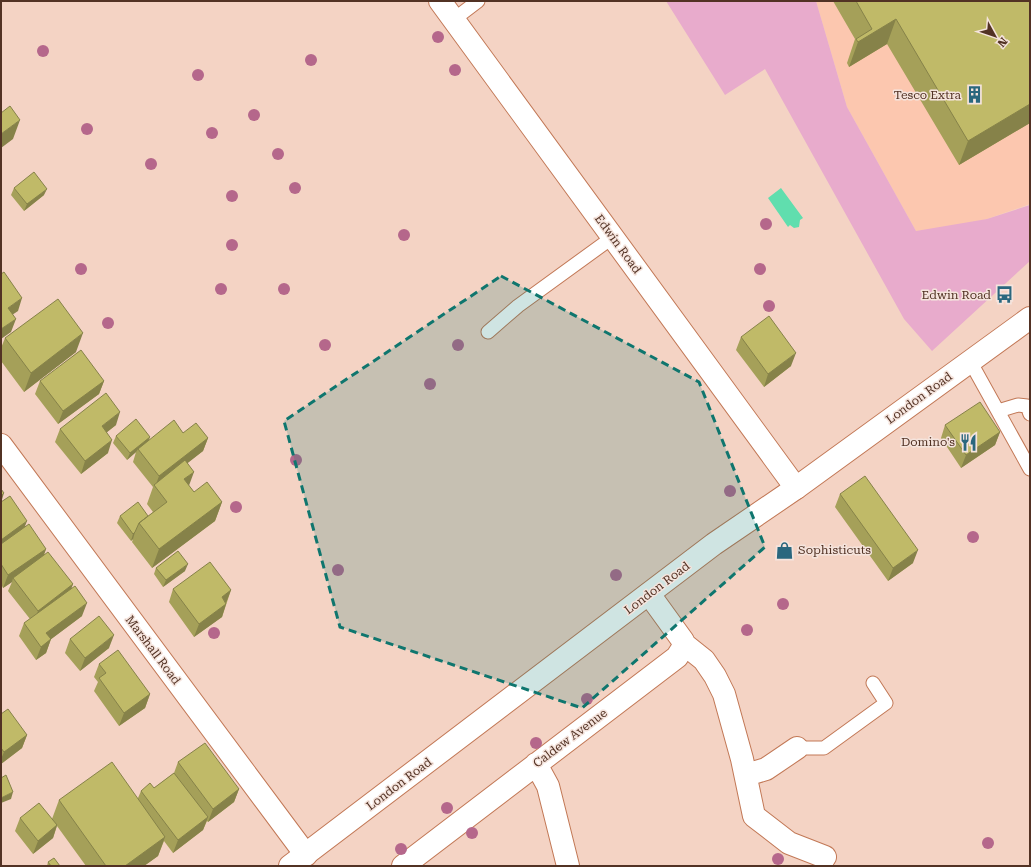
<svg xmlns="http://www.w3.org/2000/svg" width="1031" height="867" font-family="'Roboto Serif',serif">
<rect width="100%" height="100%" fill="#f4d3c4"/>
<path fill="#fcc7af" d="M 816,1 L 1030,1 L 1030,204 L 987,219 L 949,229 L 916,231 L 847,107 Z"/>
<path fill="#e8abcc" d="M 666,1 L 816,1 L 847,107 L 916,231 L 987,219 L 1030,205 L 1030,261 L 932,351 L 904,319 L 765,69 L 725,95 Z"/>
<path fill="#60deae" d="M 781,188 L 803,218 L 800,220 L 799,227 L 794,228 L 790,225 L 788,227 L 768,198 Z"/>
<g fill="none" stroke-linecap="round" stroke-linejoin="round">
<defs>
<path id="service" d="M 453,20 L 478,1
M 488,332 L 518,306 L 613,237
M 970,361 L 1030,469
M 998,411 L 1018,405 L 1027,406 L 1030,414
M 797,748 L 824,748 L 886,703 L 873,683"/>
<path id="minor" d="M 440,1 L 796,488
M 1,445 L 306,855
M 684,644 L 704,660 L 715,676 L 724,694 L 742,759 L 754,816 L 789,843 L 825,857
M 536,764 L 548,786 L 568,866
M 746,775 L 766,769 L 797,748
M 403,866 L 677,657 L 684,646 L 683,641 L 649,594"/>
<path id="primary" d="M 290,866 L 714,544 L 796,488 L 1030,318"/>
</defs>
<use href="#service" stroke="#c27856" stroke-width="15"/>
<use href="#minor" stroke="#c27856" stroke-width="24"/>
<use href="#primary" stroke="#c27856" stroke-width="24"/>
<use href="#service" stroke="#fff" stroke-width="13"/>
<use href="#minor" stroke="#fff" stroke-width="22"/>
<use href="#primary" stroke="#fff" stroke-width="22"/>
</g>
<g fill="#b5678b">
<circle cx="438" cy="37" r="6"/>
<circle cx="43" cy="51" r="6"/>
<circle cx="311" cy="60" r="6"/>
<circle cx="455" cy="70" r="6"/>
<circle cx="198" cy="75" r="6"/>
<circle cx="254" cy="115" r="6"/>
<circle cx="87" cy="129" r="6"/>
<circle cx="212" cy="133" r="6"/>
<circle cx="278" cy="154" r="6"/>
<circle cx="151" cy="164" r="6"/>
<circle cx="295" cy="188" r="6"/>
<circle cx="232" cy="196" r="6"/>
<circle cx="766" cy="224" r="6"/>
<circle cx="404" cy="235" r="6"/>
<circle cx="232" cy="245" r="6"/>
<circle cx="81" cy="269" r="6"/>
<circle cx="760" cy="269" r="6"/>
<circle cx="221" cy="289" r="6"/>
<circle cx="284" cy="289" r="6"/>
<circle cx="769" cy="306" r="6"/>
<circle cx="108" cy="323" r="6"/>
<circle cx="325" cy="345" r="6"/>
<circle cx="458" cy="345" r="6"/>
<circle cx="430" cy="384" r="6"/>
<circle cx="296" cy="460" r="6"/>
<circle cx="730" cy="491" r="6"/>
<circle cx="236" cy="507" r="6"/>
<circle cx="973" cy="537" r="6"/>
<circle cx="338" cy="570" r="6"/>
<circle cx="616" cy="575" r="6"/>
<circle cx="783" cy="604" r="6"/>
<circle cx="747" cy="630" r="6"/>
<circle cx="214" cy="633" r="6"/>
<circle cx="587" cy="699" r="6"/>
<circle cx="536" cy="743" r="6"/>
<circle cx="447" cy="808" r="6"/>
<circle cx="472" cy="833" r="6"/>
<circle cx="988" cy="843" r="6"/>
<circle cx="401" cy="849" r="6"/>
<circle cx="778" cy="859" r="6"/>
</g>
<path fill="#a5a059" d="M 833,1 L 1030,1 L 1030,123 L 959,165 L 887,44 L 849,67 L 847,63 L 855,39 Z
M 14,188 L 44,195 L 24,211 L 11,195 Z
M 741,337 L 791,366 L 764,387 L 736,350 Z
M 5,338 L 76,352 L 24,392 L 1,361 L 1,348 Z
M 40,381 L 104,381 L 99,394 L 58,424 L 35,394 Z
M 116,425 L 107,432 L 108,453 L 81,474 L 55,442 L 60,429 Z
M 945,425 L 1000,432 L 995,445 L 961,468 L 941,438 Z
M 183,433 L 208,438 L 203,451 L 187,463 L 189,486 L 194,492 L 222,502 L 215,521 L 152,568 L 132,542 L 133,539 L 131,541 L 117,523 L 120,516 L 148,516 L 153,512 L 147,504 L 153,487 L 133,462 L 136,452 L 127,460 L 113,443 L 116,436 L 150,437 L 149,440 Z
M 1,489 L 1,502 L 46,549 L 44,555 L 73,584 L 71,589 L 82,616 L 51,639 L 46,653 L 36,660 L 19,636 L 24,623 L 30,619 L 8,591 L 12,582 L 3,588 L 1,584 Z
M 840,494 L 913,563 L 888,581 L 835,507 Z
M 156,568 L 185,571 L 163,587 L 154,574 Z
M 173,589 L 231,590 L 222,617 L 194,637 L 169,602 Z
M 70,639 L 109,648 L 80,671 L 65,653 Z
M 99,664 L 150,694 L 145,708 L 119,726 L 94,691 L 98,682 L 94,677 Z
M 1,714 L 27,735 L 22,748 L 1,764 Z
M 178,762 L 239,789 L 234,802 L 208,822 L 207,821 L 203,830 L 173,853 L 164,841 L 158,856 L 144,866 L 86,866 L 57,826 L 53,838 L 33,854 L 15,831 L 20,818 L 52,819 L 59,800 L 138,798 L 141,791 L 154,788 L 174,773 Z
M 48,862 L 60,866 L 47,866 Z"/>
<path fill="#868249" d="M 896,19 L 887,44 L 849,67 L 858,42 Z
M 1030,104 L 1030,123 L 959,165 L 968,141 Z
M 20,120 L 13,139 L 1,148 L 1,134 Z
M 47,189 L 44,195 L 24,211 L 27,204 Z
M 22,298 L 18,311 L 3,321 L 8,308 Z
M 16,319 L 11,332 L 1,339 L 1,329 Z
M 83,333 L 76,352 L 24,392 L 31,373 Z
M 796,353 L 791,366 L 764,387 L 768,374 Z
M 104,381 L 99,394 L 58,424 L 63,411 Z
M 120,412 L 116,425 L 97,440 L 102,426 Z
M 1000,432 L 995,445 L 961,468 L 966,455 Z
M 150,437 L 147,443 L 138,449 L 136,452 L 127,460 L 130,453 Z
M 208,438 L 203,451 L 156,488 L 155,487 L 159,476 Z
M 112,440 L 108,453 L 81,474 L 85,461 Z
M 194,472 L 187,491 L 184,479 Z
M 4,493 L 1,503 L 1,496 Z
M 222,502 L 215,521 L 152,568 L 159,549 Z
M 27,521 L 22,534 L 1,550 L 1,540 Z
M 135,532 L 133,539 L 131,541 L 133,534 Z
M 46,549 L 41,562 L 13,578 L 12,582 L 3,588 L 8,575 Z
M 918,550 L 913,563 L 888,581 L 893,568 Z
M 188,564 L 185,571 L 163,587 L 166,580 Z
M 73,584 L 68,597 L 33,624 L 38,611 Z
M 231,590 L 226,603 L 222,597 Z
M 87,603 L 82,616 L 42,646 L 46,633 Z
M 226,604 L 222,617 L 194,637 L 199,624 Z
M 114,635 L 109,648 L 80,671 L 85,658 Z
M 51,639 L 46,653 L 36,660 L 41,647 Z
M 150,694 L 145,708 L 119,726 L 124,713 Z
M 27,735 L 22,748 L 1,764 L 1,759 L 4,752 Z
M 239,789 L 234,802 L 208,822 L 213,809 Z
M 13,792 L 11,799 L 1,803 L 1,798 Z
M 208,817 L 203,830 L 173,853 L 178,840 Z
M 57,825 L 53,838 L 33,854 L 38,841 Z
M 165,837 L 158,856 L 144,866 L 125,866 Z"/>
<path fill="#c0ba68" stroke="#868249" d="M 856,1 L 1030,1 L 1030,104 L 968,141 L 896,19 L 858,42 L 856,39 L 872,29 Z
M 10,106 L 20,120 L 1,134 L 1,113 Z
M 34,172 L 47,189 L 27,204 L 14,188 Z
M 4,272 L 22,298 L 8,308 L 16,319 L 1,329 L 1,274 Z
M 58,299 L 83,333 L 31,373 L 5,338 Z
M 769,316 L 796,353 L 768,374 L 741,337 Z
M 81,350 L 104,381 L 63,411 L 40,381 Z
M 106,393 L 120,412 L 102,426 L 112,440 L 85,461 L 60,429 Z
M 980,402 L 1000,432 L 966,455 L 945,425 Z
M 136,419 L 150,437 L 130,453 L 116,436 Z
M 174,420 L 183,433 L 196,423 L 208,438 L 159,476 L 138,449 Z
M 185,460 L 194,472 L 184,479 L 194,492 L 207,482 L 222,502 L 159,549 L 139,523 L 167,502 L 154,485 Z
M 865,476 L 918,550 L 893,568 L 840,494 Z
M 1,489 L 4,493 L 1,496 Z
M 10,496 L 27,521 L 1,540 L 1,502 Z
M 138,502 L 148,516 L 139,523 L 135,532 L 133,534 L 120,516 Z
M 29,524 L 46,549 L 8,575 L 1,564 L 1,544 Z
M 178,551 L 188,564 L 166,580 L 156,568 Z
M 48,552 L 73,584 L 38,611 L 13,578 Z
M 210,562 L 231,590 L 222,597 L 226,604 L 199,624 L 173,589 Z
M 75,586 L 87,603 L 46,633 L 51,639 L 41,647 L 24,623 Z
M 99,616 L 114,635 L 85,658 L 70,639 Z
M 118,650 L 150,694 L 124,713 L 99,678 L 106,673 L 99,664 Z
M 8,709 L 27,735 L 4,752 L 1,748 L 1,714 Z
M 205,743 L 239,789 L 213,809 L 178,762 Z
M 112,762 L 165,837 L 125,866 L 106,866 L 59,800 Z
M 174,773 L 208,817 L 178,840 L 141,791 L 150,783 L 154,788 Z
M 6,775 L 13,792 L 1,798 L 1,778 Z
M 39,803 L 57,825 L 38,841 L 20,818 Z
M 54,858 L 60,866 L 51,866 L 48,862 Z"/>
<path fill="#0f766e" fill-opacity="0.2" stroke="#0f766e" stroke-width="3" stroke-dasharray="8 5" stroke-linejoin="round" d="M 501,276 L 699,382 L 765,547 L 582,708 L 340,627 L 284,421 Z"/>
<defs>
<symbol id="building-bare" viewBox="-9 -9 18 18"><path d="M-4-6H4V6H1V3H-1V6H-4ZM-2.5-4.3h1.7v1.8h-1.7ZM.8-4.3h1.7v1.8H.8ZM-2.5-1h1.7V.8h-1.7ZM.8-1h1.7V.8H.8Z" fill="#2a677e" stroke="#f5e4dd" stroke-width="2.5" paint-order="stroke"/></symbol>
<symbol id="bus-bare" viewBox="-9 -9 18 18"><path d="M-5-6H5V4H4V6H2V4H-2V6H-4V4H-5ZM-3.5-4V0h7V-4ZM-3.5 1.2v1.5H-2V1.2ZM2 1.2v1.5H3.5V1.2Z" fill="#2a677e" stroke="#f5e4dd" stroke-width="2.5" paint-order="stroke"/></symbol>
<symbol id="restaurant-bare" viewBox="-9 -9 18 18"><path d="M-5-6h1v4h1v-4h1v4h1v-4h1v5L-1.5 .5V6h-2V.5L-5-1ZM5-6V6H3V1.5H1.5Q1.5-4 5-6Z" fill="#2a677e" stroke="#f5e4dd" stroke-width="2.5" paint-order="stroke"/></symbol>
<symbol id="shop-bare" viewBox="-9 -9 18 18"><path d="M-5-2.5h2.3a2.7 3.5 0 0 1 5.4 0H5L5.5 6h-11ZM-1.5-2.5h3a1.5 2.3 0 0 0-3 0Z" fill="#2a677e" stroke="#f5e4dd" stroke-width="2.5" paint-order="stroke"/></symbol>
</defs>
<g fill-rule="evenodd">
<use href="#building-bare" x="962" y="82" width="25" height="25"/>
<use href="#bus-bare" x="992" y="282" width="25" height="25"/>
<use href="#restaurant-bare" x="956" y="430" width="25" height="25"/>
<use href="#shop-bare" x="772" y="538" width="25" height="25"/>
</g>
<g text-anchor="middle" stroke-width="3" stroke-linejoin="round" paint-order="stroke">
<g font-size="12" fill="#523224" stroke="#f5e4dd" text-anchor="end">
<text x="961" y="99">Tesco Extra</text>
<text x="991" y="299">Edwin Road</text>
<text x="955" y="446">Domino's</text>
<text x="798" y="554" text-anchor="start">Sophisticuts</text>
</g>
<g font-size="12" fill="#523224" stroke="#f5e4dd">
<text transform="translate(618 244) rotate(54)" y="4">Edwin Road</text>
<text transform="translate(919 398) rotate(-36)" y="4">London Road</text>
<text transform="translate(657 588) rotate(-37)" y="4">London Road</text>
<text transform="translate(153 650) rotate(53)" y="4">Marshall Road</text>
<text transform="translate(570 738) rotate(-37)" y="4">Caldew Avenue</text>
<text transform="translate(399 784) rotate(-37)" y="4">London Road</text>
</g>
</g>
<rect width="1031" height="867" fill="none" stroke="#523224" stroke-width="4"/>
<g transform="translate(995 36) rotate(130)" stroke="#f5e4dd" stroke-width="3" paint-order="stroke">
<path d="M0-3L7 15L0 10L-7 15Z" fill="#523224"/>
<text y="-6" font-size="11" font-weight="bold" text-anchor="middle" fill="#523224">N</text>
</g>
</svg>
